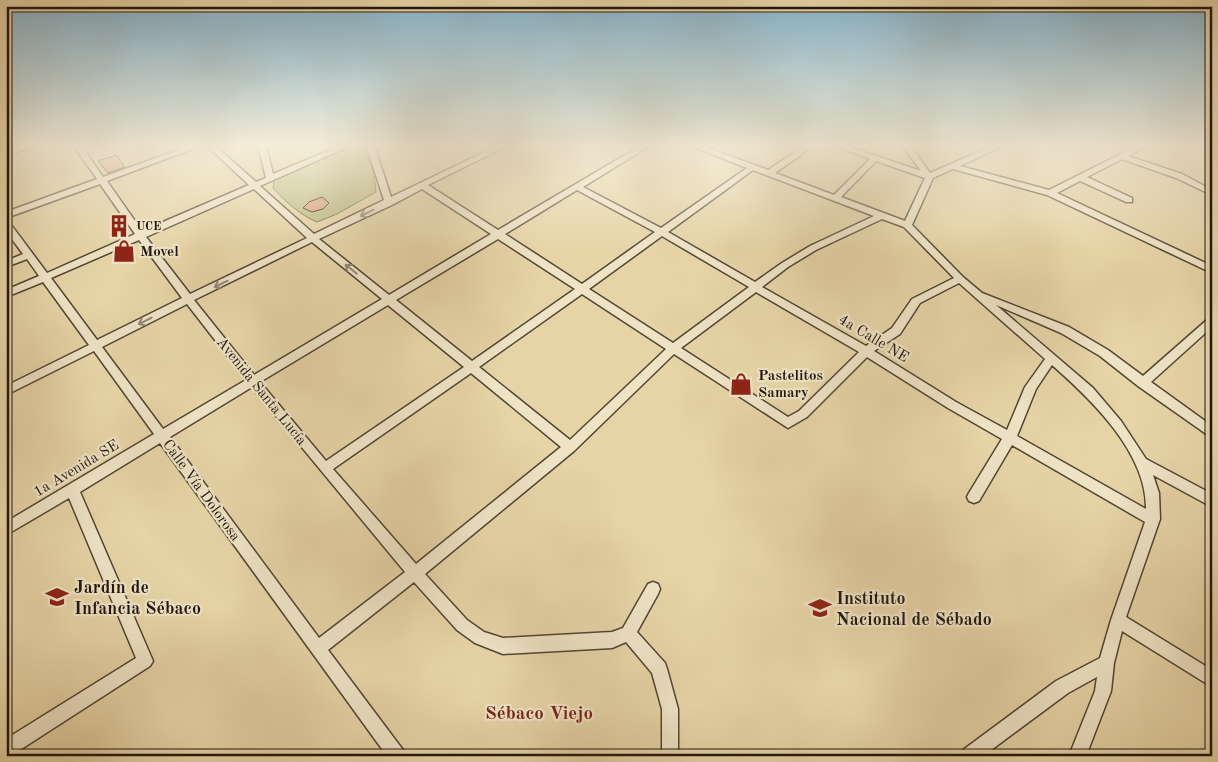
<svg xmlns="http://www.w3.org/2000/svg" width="1218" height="762" font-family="'Old Standard TT',serif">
<rect width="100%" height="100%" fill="#e6d4a7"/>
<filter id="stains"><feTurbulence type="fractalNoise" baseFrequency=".004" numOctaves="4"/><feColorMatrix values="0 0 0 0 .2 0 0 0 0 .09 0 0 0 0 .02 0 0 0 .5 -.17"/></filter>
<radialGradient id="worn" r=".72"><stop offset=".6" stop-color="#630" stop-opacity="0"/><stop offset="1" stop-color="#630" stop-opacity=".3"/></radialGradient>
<path fill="#bcbb82" stroke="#6e6848" d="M 352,147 C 373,147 374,176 376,192 L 337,214 L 317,222 C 300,215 286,202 273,188 L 274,180 L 302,167 Z"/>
<path fill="#dea17c" stroke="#20160f" d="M 116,155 L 125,167 L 108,173 L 98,161 Z
M 322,197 L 329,203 L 323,209 L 312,212 L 303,208 L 309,202 Z"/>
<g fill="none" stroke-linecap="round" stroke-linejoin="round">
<defs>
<path id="minor" d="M 26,145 L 37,145 L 6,156 L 6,151 Z
M 73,145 L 81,145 L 103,177 L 192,145 L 203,145 L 107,181 L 142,231 L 249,185 L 206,145 L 214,145 L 256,182 L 266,178 L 258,145 L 266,145 L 273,174 L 342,145 L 352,145 L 260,186 L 314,234 L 384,200 L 366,145 L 374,145 L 391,197 L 499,145 L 509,145 L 428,185 L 498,230 L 642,145 L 651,145 L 583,187 L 661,228 L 747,168 L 689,145 L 700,145 L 768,170 L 806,145 L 815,145 L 775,173 L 834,195 L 870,159 L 833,145 L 844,145 L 921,171 L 902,145 L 910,145 L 930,173 L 995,145 L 1005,145 L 960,166 L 1049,190 L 1139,145 L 1148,145 L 1128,156 L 1182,174 L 1212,190 L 1212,195 L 1176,178 L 1122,159 L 1087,177 L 1132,198 L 1132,202 L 1126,202 L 1080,181 L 1057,193 L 1212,266 L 1212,273 L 1047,195 L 953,169 L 933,178 L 912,225 L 963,277 L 982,293 L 1069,327 L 1108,350 L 1143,376 L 1208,319 L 1212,318 L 1212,327 L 1151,382 L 1212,426 L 1212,438 L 1138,386 L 1100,356 L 1061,333 L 996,305 L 1093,388 L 1121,421 L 1146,459 L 1212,494 L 1212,507 L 1153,475 L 1159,493 L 1160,519 L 1126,617 L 1212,670 L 1212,687 L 1122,631 L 1114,663 L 1111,691 L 1086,756 L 1069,756 L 1095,691 L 1097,677 L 1068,693 L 983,756 L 961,756 L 963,750 L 1056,681 L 1100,658 L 1111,620 L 1145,522 L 1012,445 L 979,501 L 974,503 L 969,501 L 967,497 L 969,493 L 1002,439 L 948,408 L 867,357 L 807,417 L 788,428 L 674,354 L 574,451 L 425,574 L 467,620 L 484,632 L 503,638 L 612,632 L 623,628 L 648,584 L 653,582 L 658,584 L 660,589 L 658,594 L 637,632 L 665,663 L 667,669 L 678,709 L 678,756 L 662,756 L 662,709 L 652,673 L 626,642 L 612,648 L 503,654 L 475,643 L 457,630 L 414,582 L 328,650 L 403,750 L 405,756 L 387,756 L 160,443 L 80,492 L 153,661 L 150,666 L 12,755 L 6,756 L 6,739 L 136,658 L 69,498 L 6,535 L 6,522 L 154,434 L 94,351 L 6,395 L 6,386 L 89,345 L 43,282 L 6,297 L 6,290 L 39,276 L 27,259 L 6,267 L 6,261 L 23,254 L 6,231 L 6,221 L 9,222 L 47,273 L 135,234 L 100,184 L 6,218 L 6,212 L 97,179 ZM 876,161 L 925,178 L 905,221 L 841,197 ZM 753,170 L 874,216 L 810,246 L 782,263 L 755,282 L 668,232 ZM 254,189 L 307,238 L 190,294 L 146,237 ZM 422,189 L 491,234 L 389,295 L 319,239 L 392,205 ZM 577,190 L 655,232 L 582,284 L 505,234 ZM 882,219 L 904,227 L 954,278 L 912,299 L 892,328 L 866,346 L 762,287 L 788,267 L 816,250 ZM 662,236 L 749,287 L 673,343 L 589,289 ZM 498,239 L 575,289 L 472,361 L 396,300 ZM 139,240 L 182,298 L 97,340 L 51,278 ZM 312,242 L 382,299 L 254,375 L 194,300 ZM 959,283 L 1045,359 L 1025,387 L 1007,430 L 956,402 L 874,351 L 900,334 L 920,303 ZM 756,292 L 859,352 L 799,411 L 788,417 L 681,348 ZM 582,294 L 666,349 L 570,440 L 479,367 ZM 187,304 L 246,380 L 163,429 L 102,347 ZM 388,305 L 464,367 L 326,461 L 260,382 ZM 1052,365 C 1092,400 1147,453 1146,509 L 1017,436 L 1036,389 ZM 471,373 L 561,447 L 416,564 L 333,469 ZM 252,387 L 405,572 L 319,638 L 170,437 Z
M 1193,145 L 1203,145 L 1212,148 L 1212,153 Z"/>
</defs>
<use href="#minor" stroke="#524635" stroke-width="3"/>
<use href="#minor" fill="#efe3c6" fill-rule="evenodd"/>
</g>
<defs><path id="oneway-shaft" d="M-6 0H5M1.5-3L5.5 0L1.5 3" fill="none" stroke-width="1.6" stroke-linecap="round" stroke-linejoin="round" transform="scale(1.25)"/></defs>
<g stroke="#928774">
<use href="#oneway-shaft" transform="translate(367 213) rotate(154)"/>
<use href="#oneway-shaft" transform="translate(351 269) rotate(-141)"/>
<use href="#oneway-shaft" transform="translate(221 284) rotate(154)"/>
<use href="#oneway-shaft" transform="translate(145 321) rotate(153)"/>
</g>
<linearGradient id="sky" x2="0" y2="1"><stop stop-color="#87b6cf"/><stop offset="0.58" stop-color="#f4ecd7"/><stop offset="1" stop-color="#f4ecd7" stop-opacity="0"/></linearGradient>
<rect width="1218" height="251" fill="url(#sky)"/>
<defs>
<symbol id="building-bare" viewBox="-9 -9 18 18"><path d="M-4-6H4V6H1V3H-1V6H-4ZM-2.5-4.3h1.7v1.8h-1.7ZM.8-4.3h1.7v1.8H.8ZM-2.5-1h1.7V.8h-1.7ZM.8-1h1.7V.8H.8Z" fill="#8f2418" stroke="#efe3c6" stroke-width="2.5" paint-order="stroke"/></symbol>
<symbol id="shop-bare" viewBox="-9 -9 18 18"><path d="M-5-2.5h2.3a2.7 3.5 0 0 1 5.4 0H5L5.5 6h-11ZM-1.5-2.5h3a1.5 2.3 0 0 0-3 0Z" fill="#8f2418" stroke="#efe3c6" stroke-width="2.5" paint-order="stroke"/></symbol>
<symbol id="school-bare" viewBox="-9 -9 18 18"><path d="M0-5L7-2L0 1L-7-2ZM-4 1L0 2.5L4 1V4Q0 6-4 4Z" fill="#8f2418" stroke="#efe3c6" stroke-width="2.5" paint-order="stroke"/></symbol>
<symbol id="university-bare" viewBox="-9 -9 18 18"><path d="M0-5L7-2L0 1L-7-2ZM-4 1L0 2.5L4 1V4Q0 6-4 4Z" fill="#8f2418" stroke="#efe3c6" stroke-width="2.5" paint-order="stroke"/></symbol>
</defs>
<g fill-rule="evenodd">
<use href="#building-bare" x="103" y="210" width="32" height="32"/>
<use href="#shop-bare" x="108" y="235" width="32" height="32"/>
<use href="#shop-bare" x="725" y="368" width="32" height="32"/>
<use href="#school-bare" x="41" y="581" width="32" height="32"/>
<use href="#university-bare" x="804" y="592" width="32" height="32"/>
</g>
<g text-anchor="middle" stroke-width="4.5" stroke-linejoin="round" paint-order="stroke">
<g font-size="12" font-weight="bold" fill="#20160f" stroke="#efe3c6" text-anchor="start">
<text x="136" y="230">UCE</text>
</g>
<g font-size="15" font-weight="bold" fill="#20160f" stroke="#efe3c6" text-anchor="start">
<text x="140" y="256">Movel</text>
<text x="758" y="380">Pastelitos<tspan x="758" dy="17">Samary</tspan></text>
</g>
<g font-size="15" fill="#20160f" stroke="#efe3c6">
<text transform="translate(874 338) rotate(31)" y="5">4a Calle NE</text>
<text transform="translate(262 391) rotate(51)" y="5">Avenida Santa Lucía</text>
<text transform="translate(76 468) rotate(-31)" y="5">1a Avenida SE</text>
<text transform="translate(202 490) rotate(54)" y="5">Calle Vía Dolorosa</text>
</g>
<g font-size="18" font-weight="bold" fill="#20160f" stroke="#efe3c6" text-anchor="start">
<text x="74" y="593">Jardín de<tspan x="74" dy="21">Infancia Sébaco</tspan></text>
<text x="836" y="604">Instituto<tspan x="836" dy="21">Nacional de Sébado</tspan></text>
</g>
<g font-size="19" font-weight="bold" fill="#7a1f14" stroke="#efe3c6">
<text x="539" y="719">Sébaco Viejo</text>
</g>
</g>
<rect width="1218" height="762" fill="none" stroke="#e6d4a7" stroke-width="25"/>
<rect x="8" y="8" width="1203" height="747" fill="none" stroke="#20160f" stroke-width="2.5"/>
<rect x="12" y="12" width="1193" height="737" fill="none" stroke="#20160f"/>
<rect width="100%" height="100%" filter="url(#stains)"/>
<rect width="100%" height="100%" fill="url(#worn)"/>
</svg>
